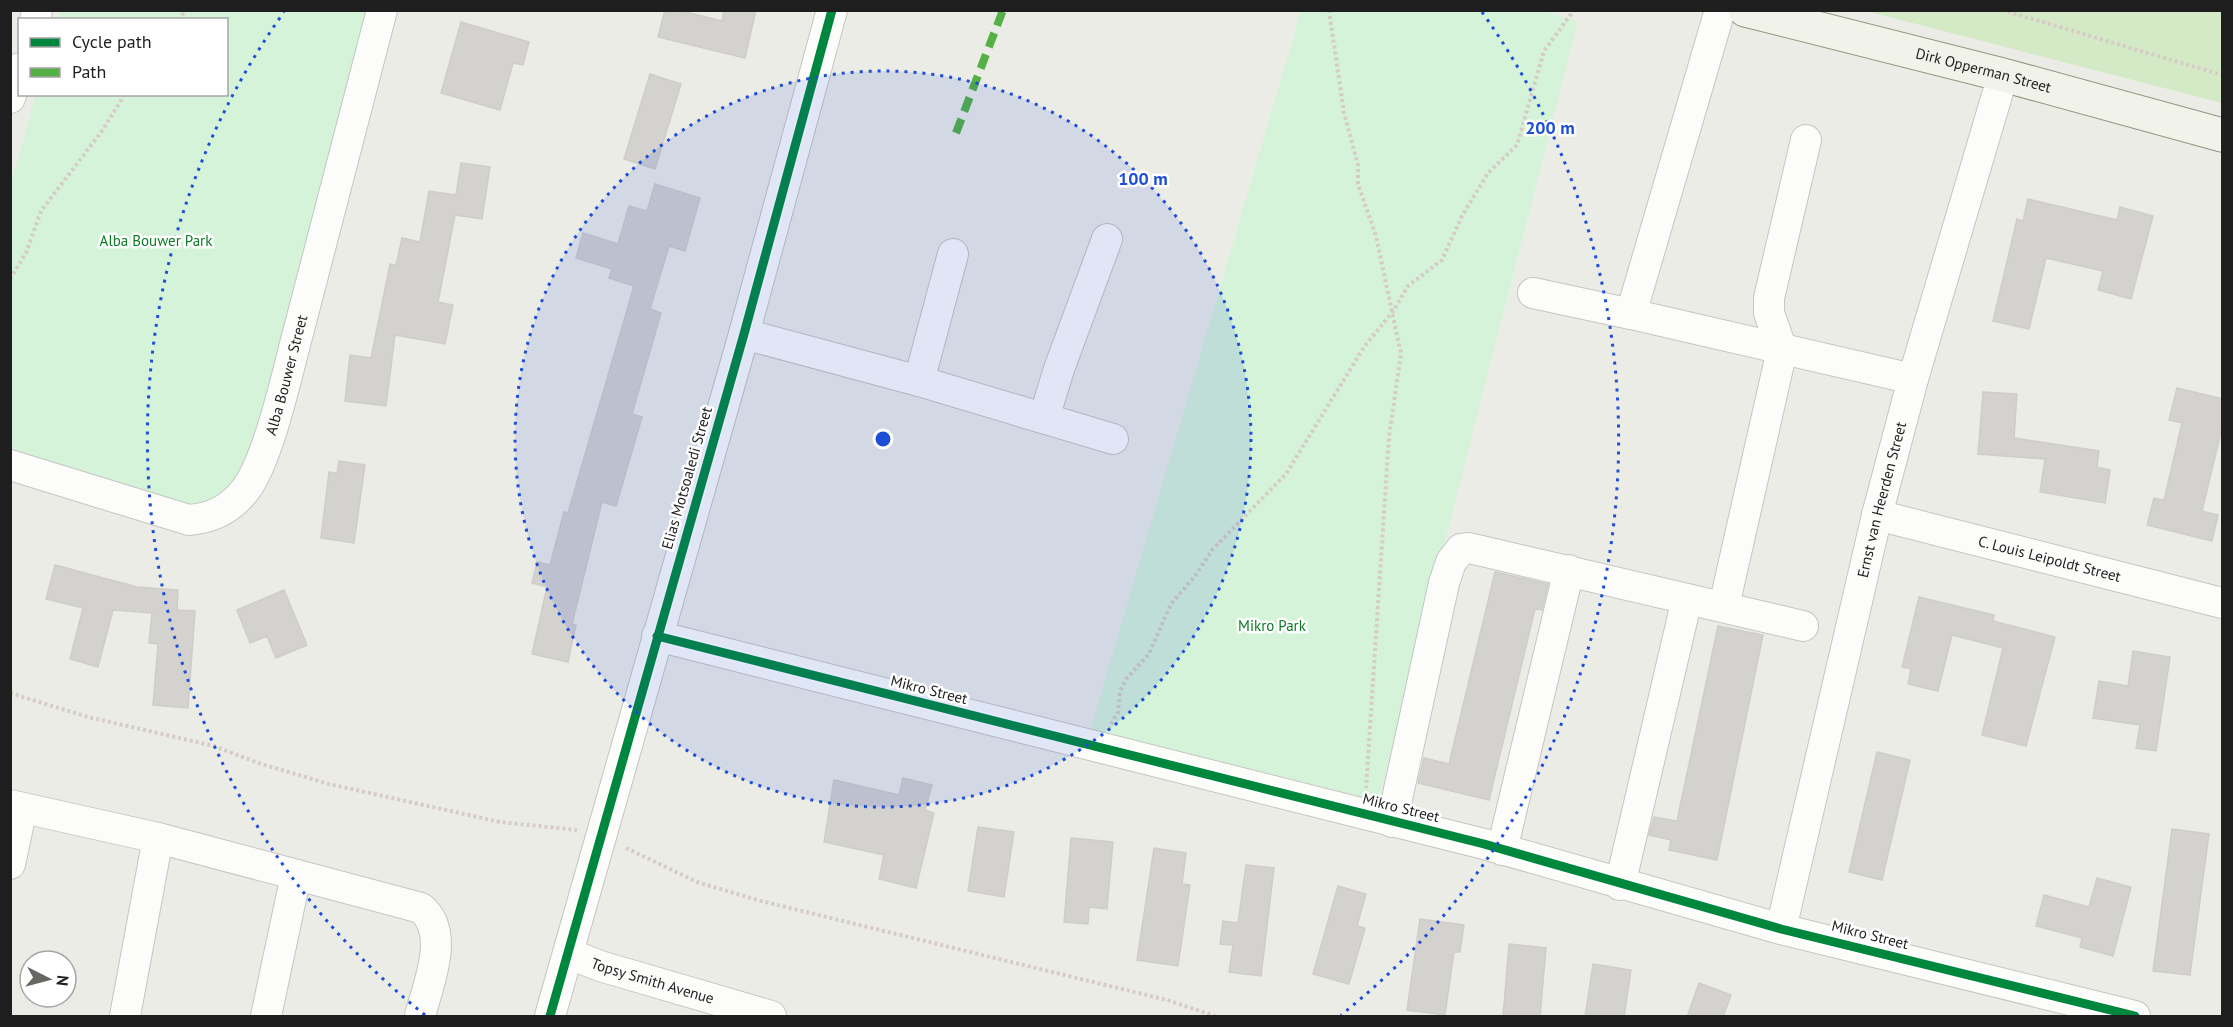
<svg xmlns="http://www.w3.org/2000/svg" width="2233" height="1027" font-family="'PT Sans',sans-serif">
<rect width="100%" height="100%" fill="#ecece7"/>
<path fill="#d4eac6" d="M 1866,11 L 2222,11 L 2222,103 Z"/>
<path fill="#d5f3d9" d="M 1537,10 L 1578,21 L 1375,814 L 1088,738 L 1301,11 Z
M 60,11 L 374,11 L 242,479 L 195,513 L 11,472 L 11,184 L 36,95 L 226,94 L 226,20 L 57,19 Z"/>
<path fill="#d3d2ce" stroke="#cfcdc8" stroke-width="1.5" d="M 665,10 L 678,10 L 722,21 L 724,10 L 756,10 L 745,58 L 658,37 Z
M 461,22 L 529,42 L 523,65 L 513,63 L 500,110 L 441,93 Z
M 650,74 L 681,84 L 655,169 L 624,159 Z
M 461,163 L 490,167 L 482,219 L 455,215 L 438,302 L 453,305 L 445,344 L 395,335 L 386,406 L 345,401 L 350,355 L 371,358 L 390,264 L 396,265 L 402,238 L 420,242 L 429,191 L 456,195 Z
M 655,184 L 700,198 L 685,251 L 669,246 L 650,309 L 661,313 L 632,414 L 642,417 L 616,506 L 602,502 L 572,624 L 576,625 L 568,662 L 532,654 L 547,587 L 532,583 L 537,562 L 550,565 L 564,512 L 568,513 L 634,286 L 609,278 L 612,269 L 576,258 L 583,233 L 618,244 L 629,206 L 647,211 Z
M 2028,199 L 2117,220 L 2120,207 L 2153,216 L 2131,299 L 2098,290 L 2103,271 L 2046,258 L 2029,329 L 1993,321 L 2017,219 L 2023,221 Z
M 2177,388 L 2223,399 L 2223,424 L 2202,511 L 2218,515 L 2212,541 L 2147,525 L 2154,498 L 2164,500 L 2182,423 L 2169,420 Z
M 1983,392 L 2017,394 L 2014,438 L 2099,451 L 2097,467 L 2110,470 L 2105,503 L 2040,492 L 2045,459 L 1978,454 Z
M 339,461 L 365,465 L 354,543 L 321,538 L 329,472 L 337,473 Z
M 55,565 L 137,587 L 178,590 L 177,610 L 195,611 L 188,708 L 153,705 L 158,644 L 149,643 L 152,613 L 113,610 L 98,667 L 70,659 L 83,608 L 46,599 Z
M 1495,572 L 1548,584 L 1542,610 L 1535,609 L 1489,800 L 1418,783 L 1424,758 L 1449,764 Z
M 284,590 L 307,645 L 276,658 L 267,636 L 250,643 L 237,610 Z
M 1919,597 L 1994,615 L 1993,621 L 2055,637 L 2026,746 L 1982,735 L 2003,648 L 1952,635 L 1938,691 L 1908,684 L 1911,669 L 1902,667 Z
M 1718,626 L 1763,635 L 1717,860 L 1669,850 L 1671,840 L 1649,835 L 1654,817 L 1677,821 Z
M 2133,651 L 2170,657 L 2156,751 L 2136,748 L 2140,725 L 2093,718 L 2099,681 L 2128,686 Z
M 1877,752 L 1910,760 L 1882,880 L 1849,872 Z
M 903,778 L 932,785 L 925,810 L 934,813 L 916,888 L 879,879 L 884,855 L 824,842 L 834,780 L 899,795 Z
M 978,827 L 1014,832 L 1004,897 L 968,891 Z
M 2172,829 L 2209,834 L 2190,975 L 2153,971 Z
M 1071,838 L 1113,842 L 1107,909 L 1089,907 L 1088,924 L 1064,922 Z
M 1154,848 L 1186,853 L 1182,884 L 1190,885 L 1178,966 L 1137,960 Z
M 1246,865 L 1274,868 L 1261,976 L 1229,972 L 1233,945 L 1220,944 L 1223,921 L 1238,923 Z
M 2097,878 L 2131,887 L 2113,956 L 2080,947 L 2082,938 L 2036,926 L 2044,895 L 2089,907 Z
M 1338,886 L 1366,894 L 1357,926 L 1365,928 L 1349,984 L 1313,974 Z
M 1420,919 L 1464,925 L 1460,952 L 1454,952 L 1445,1015 L 1407,1010 Z
M 1509,944 L 1546,948 L 1540,1017 L 1503,1017 Z
M 1593,964 L 1631,970 L 1624,1017 L 1585,1017 Z
M 1699,983 L 1731,995 L 1723,1017 L 1687,1017 Z"/>
<g fill="none" stroke-linecap="round" stroke-linejoin="round">
<defs>
<g id="street">
<path d="M 35,20 L 37,10"/>
<path d="M 10,98 L 20,68"/>
<path d="M 1533,293 L 1631,314 L 1720,10"/>
<path d="M 1631,314 L 1913,379"/>
<path d="M 744,334 L 919,381 L 1113,439"/>
<path d="M 919,381 L 953,254"/>
<path d="M 1044,418 L 1059,369 L 1107,239"/>
<path id="s1" d="M 10,465 L 189,520 C 213,518 231,509 246,489 C 269,458 287,374 298,333 C 326,226 354,118 382,10"/>
<path id="s2" d="M 1877,515 L 2222,603"/>
<path d="M 1724,606 L 1782,350 L 1769,313 L 1769,298 L 1806,140"/>
<path d="M 657,636 L 1484,844 L 1781,929 L 2135,1016"/>
<path d="M 10,805 L 158,838 L 421,908 C 451,933 428,984 420,1016"/>
<path d="M 1392,822 L 1444,583 L 1451,562 L 1461,549 L 1469,548 L 1803,626"/>
<path d="M 1502,850 L 1569,570"/>
<path d="M 10,864 L 22,808"/>
<path d="M 1620,885 L 1687,599"/>
<path id="s3" d="M 1781,929 L 1877,515 L 1913,379 L 2003,75"/>
<path id="s4" d="M 570,954 L 600,966 L 771,1016"/>
<path d="M 125,1016 L 158,838"/>
<path d="M 266,1016 L 296,875"/>
<path d="M 550,1016 L 744,334 L 832,10"/>
</g>
<g id="secondary">
<path id="s5" d="M 1745,10 L 2003,75 L 2222,135"/>
</g>
</defs>
<use href="#street" stroke="#c5c5c3" stroke-width="32"/>
<use href="#secondary" stroke="#91967f" stroke-width="35"/>
<path stroke="#d6cbc7" stroke-width="4" stroke-dasharray="3 3" stroke-linecap="butt" d="M 1329,10 L 1344,113 L 1358,165 L 1358,184 L 1376,236 L 1401,354 L 1389,437 L 1366,788
M 2002,10 L 2222,75
M 178,20 L 186,10
M 10,279 L 26,253 L 41,211 L 102,131 L 125,94
M 10,693 L 88,717 L 214,746 L 258,763 L 329,784 L 500,822 L 577,830
M 1111,724 L 1118,712 L 1120,691 L 1126,679 L 1149,654 L 1171,604 L 1195,576 L 1213,549 L 1286,474 L 1364,347 L 1394,310 L 1408,286 L 1442,260 L 1462,216 L 1488,173 L 1517,145 L 1544,51 L 1574,10
M 626,848 L 697,882 L 757,900 L 1167,1000 L 1215,1016"/>
<use href="#street" stroke="#fcfcfb" stroke-width="30"/>
<use href="#secondary" stroke="#f1f3ea" stroke-width="33"/>
<path stroke="#55b145" stroke-width="8" stroke-dasharray="15 8" stroke-linecap="butt" d="M 956,133 L 1003,10"/>
<defs>
<path id="cycleway" d="M 657,636 L 1484,844 L 1781,929 L 2135,1016
M 550,1016 L 744,334 L 832,10"/>
</defs>
<use href="#cycleway" stroke="#fff" stroke-width="13"/>
<use href="#cycleway" stroke="#00873e" stroke-width="9"/>
</g>
<circle cx="883" cy="439" r="368" fill="#1d4ed8" fill-opacity=".12"/>
<g fill="none" stroke="#1d4ed8" stroke-width="3" stroke-dasharray="3 6">
<circle cx="883" cy="439" r="368"/>
<path d="M425 1015A736 736 0 0 1 284 12M1482 12A736 736 0 0 1 1341 1015"/>
</g>
<g text-anchor="middle" stroke-width="5" stroke-linejoin="round" paint-order="stroke">
<g font-size="15" fill="#1e1e1e" stroke="#fff">
<text dy="5" stroke="none"><textPath href="#s5" startOffset="246">Dirk Opperman Street</textPath></text>
<text dy="5" stroke="none"><textPath href="#s1" startOffset="376">Alba Bouwer Street</textPath></text>
<text transform="translate(687 478) rotate(-74)" y="5">Elias Motsoaledi Street</text>
<text dy="5" stroke="none"><textPath href="#s3" startOffset="441">Ernst van Heerden Street</textPath></text>
<text dy="5" stroke="none"><textPath href="#s2" startOffset="178">C. Louis Leipoldt Street</textPath></text>
<text transform="translate(929 690) rotate(14)" y="5">Mikro Street</text>
<text transform="translate(1401 808) rotate(14)" y="5">Mikro Street</text>
<text transform="translate(1870 935) rotate(14)" y="5">Mikro Street</text>
<text dy="5" stroke="none"><textPath href="#s4" startOffset="87">Topsy Smith Avenue</textPath></text>
</g>
<g font-size="15" fill="#0d7b26" stroke="#fff">
<text x="156" y="246">Alba Bouwer Park</text>
<text x="1272" y="631">Mikro Park</text>
</g>
</g>
<circle cx="883" cy="439" r="9" fill="#1d4ed8" stroke="#fff" stroke-width="3"/>
<g font-size="18" text-anchor="middle" font-weight="bold" fill="#1d4ed8" stroke="#fff" stroke-width="5" stroke-linejoin="round" paint-order="stroke">
<text x="1550" y="134">200 m</text>
<text x="1143" y="185">100 m</text>
</g>
<rect width="2233" height="1027" fill="none" stroke="#1e1e1e" stroke-width="24"/>
<rect x="18" y="18" width="210" height="78" fill="#ffffff" stroke="#a5a5a5" stroke-width="1.5"/>
<rect x="30" y="38" width="30" height="9" fill="#00873e" stroke="#a5a5a5" stroke-width="1.5"/>
<text x="72" y="48" font-size="18" fill="#1e1e1e">Cycle path</text>
<rect x="30" y="68" width="30" height="9" fill="#55b145" stroke="#a5a5a5" stroke-width="1.5"/>
<text x="72" y="78" font-size="18" fill="#1e1e1e">Path</text>
<g transform="translate(48 979) rotate(96)"><circle r="28" fill="#ffffff" stroke="#a5a5a5" stroke-width="1.5"/>
<path d="M0-4.5L10 22L0 15L-10 22Z" fill="#666664"/>
<text y="-9" font-size="16" font-weight="bold" text-anchor="middle" fill="#1e1e1e">N</text>
</g>
</svg>
